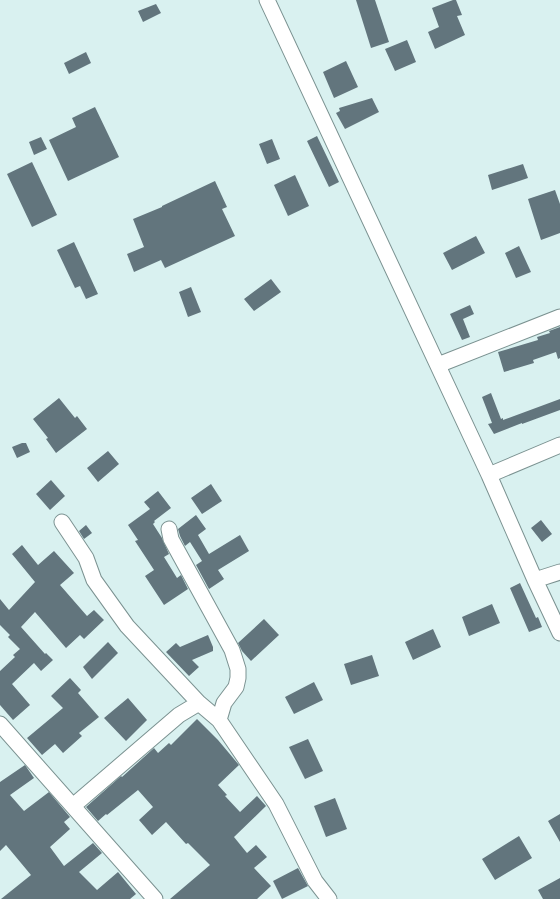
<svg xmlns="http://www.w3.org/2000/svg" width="560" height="899" font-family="Lora,serif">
<rect width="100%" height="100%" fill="#d9f1f0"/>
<path fill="#62757d" d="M 356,0 L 375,0 L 389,42 L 371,48 Z
M 453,0 L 456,0 L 462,15 L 457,16 L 465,35 L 435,49 L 428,32 L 439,27 L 432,8 Z
M 156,4 L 161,13 L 143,22 L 138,11 Z
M 407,40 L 416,62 L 395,71 L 385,49 Z
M 86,52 L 91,63 L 69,74 L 64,63 Z
M 346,61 L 358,87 L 334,98 L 323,72 Z
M 372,98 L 379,112 L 345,129 L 336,113 L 340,111 L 339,108 Z
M 95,107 L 119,157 L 68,181 L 49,140 L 76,127 L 72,118 Z
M 317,136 L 339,182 L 329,187 L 307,141 Z
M 41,137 L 47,149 L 34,155 L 29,142 Z
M 272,139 L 280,159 L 267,164 L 259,144 Z
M 32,162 L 57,215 L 32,227 L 7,174 Z
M 523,164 L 528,178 L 492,190 L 488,175 Z
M 295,175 L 309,206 L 288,216 L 274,185 Z
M 215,181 L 227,207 L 222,209 L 235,236 L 165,268 L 161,260 L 134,272 L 127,254 L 144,247 L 133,219 L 162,207 L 162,206 Z
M 555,190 L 560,204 L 560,233 L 541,240 L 528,199 Z
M 476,236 L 485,253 L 452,270 L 443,253 Z
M 74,242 L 98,294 L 86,299 L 80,286 L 75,288 L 57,250 Z
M 519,246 L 531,272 L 516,278 L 505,253 Z
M 271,279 L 281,292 L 254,311 L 244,299 Z
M 191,287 L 201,312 L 188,317 L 179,292 Z
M 470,305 L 474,314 L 463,319 L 470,337 L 462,340 L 450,314 Z
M 560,327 L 560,358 L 558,359 L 556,352 L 533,360 L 534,363 L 504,372 L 498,352 L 538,340 L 537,337 L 550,333 L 549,331 Z
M 491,393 L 501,419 L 503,418 L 503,420 L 560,399 L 560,410 L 522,424 L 522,423 L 494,434 L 488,424 L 492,423 L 482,397 Z
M 59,398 L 75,418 L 77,416 L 87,429 L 56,453 L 46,439 L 48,438 L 33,419 Z
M 22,443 L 26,443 L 30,452 L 17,458 L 12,447 Z
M 108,451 L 119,464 L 98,482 L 87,468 Z
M 51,480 L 65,496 L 50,510 L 36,494 Z
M 211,484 L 222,501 L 202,514 L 191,498 Z
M 158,491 L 171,508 L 154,521 L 155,522 L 153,524 L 162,538 L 169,554 L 164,557 L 177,578 L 181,575 L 188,589 L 164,605 L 145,576 L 154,570 L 135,541 L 138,540 L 128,525 L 150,509 L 144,502 Z
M 196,515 L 206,529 L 198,535 L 209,554 L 240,535 L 249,551 L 218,570 L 224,579 L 209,589 L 196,565 L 202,561 L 190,542 L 185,546 L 180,536 L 178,529 Z
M 541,520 L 552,534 L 542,542 L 531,528 Z
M 86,525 L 92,533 L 84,539 L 79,531 Z
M 22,545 L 38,565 L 54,551 L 74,573 L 60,585 L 87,616 L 94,610 L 104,620 L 84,639 L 80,635 L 66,648 L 35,612 L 21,627 L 45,654 L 46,653 L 53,660 L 41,671 L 34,663 L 12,684 L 30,705 L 13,720 L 0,705 L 0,671 L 15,657 L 13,655 L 20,649 L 8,637 L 10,635 L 0,625 L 0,599 L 9,610 L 35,582 L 12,554 Z
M 520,583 L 536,618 L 538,617 L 542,627 L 529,632 L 510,588 Z
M 492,604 L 500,623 L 469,636 L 462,617 Z
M 264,619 L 279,635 L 251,661 L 242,651 L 238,643 Z
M 433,629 L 441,647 L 413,660 L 405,642 Z
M 208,635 L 213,647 L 213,651 L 192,660 L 199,667 L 189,676 L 166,652 L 176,643 L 180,647 Z
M 108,642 L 118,653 L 92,679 L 83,667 Z
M 372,655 L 379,676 L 351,685 L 344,664 Z
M 70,678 L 81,690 L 78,693 L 99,717 L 79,733 L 82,736 L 63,753 L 55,744 L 42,755 L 27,738 L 63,708 L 51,696 Z
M 314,682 L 323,700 L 294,714 L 285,697 Z
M 128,698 L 147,720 L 126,741 L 104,718 Z
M 197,719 L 218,740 L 239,765 L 218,785 L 227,795 L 225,796 L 240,812 L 257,796 L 266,806 L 234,837 L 247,853 L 256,845 L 267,857 L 254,868 L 271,886 L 257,899 L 170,899 L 210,865 L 188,843 L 186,844 L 166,822 L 152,835 L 139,820 L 153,807 L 138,790 L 107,815 L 106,814 L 98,821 L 86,807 L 121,776 L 122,777 L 154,748 L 158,753 L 169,743 L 171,745 Z
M 308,739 L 323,771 L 305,779 L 289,747 Z
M 25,765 L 34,778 L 10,795 L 24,811 L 49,792 L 70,817 L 64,822 L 70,829 L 50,847 L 64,866 L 93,843 L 102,853 L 79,872 L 97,890 L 118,872 L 136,894 L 130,899 L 1,899 L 31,875 L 6,845 L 0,851 L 0,782 Z
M 335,798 L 347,829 L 326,837 L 314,806 Z
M 560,814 L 560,842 L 548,821 Z
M 519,836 L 532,858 L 495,880 L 482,859 Z
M 298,868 L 308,886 L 282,899 L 273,881 Z
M 560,878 L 560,899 L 543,899 L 538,890 Z"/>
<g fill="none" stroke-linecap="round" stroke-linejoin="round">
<defs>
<path id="minor" d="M 267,0 L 489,475 L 535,580 L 560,633
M 438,365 L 560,317
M 489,475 L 560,445
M 62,522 L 86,558 L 94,580 L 127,626 L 199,703
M 169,529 L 171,539 L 232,650 L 238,669 L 238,678 L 236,687 L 224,703 L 219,720 L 276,804 L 315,881 L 329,899
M 535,580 L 560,572
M 0,724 L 155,899
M 73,806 L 179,715 L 199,703 L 219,720"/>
</defs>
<use href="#minor" stroke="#7b9291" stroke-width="17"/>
<use href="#minor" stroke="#fff" stroke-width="15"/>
</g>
</svg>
